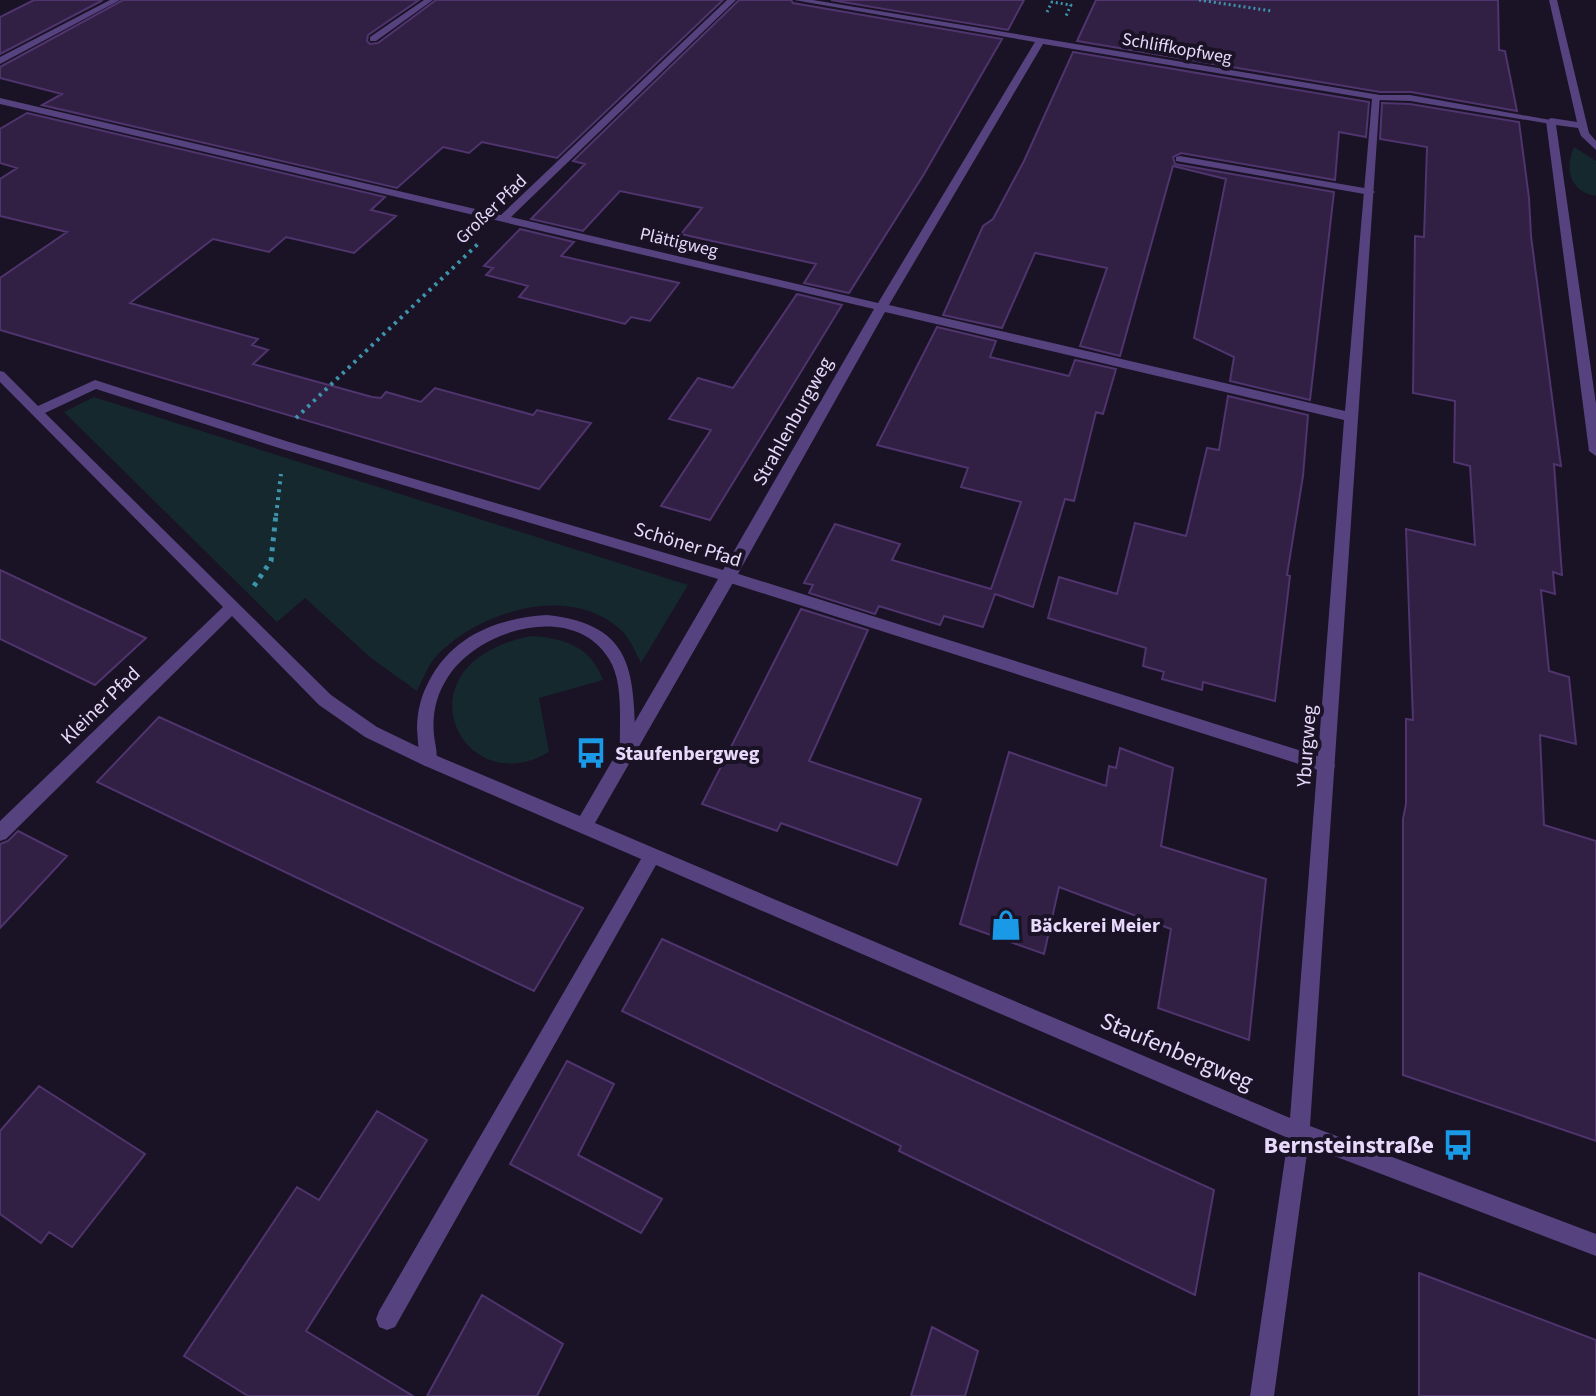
<svg xmlns="http://www.w3.org/2000/svg" width="1596" height="1396" font-family="'Source Sans 3',sans-serif">
<rect width="100%" height="100%" fill="#1a1225"/>
<path fill="#15282e" d="M 1574,147 L 1596,161 L 1596,196 C 1570,192 1564,169 1574,147 Z
M 94,397 L 688,585 L 641,663 C 636,653 630,639 622,631 C 571,583 482,610 438,654 C 429,663 423,679 417,691 L 371,658 L 305,598 L 277,622 L 64,412 Z
M 531,636 C 564,638 591,646 603,680 L 539,698 L 549,752 C 462,804 392,664 531,636 Z"/>
<path fill="#312044" stroke="#4f346d" stroke-width="2" d="M 34,0 L 103,0 L 0,54 L 0,17 Z
M 123,0 L 419,0 L 368,35 L 367,41 L 370,44 L 378,43 L 436,0 L 723,0 L 557,158 L 482,142 L 469,153 L 443,147 L 397,188 L 42,105 L 62,94 L 0,78 L 0,67 Z
M 739,0 L 791,0 L 793,3 L 1002,39 L 924,174 L 849,293 L 804,283 L 816,264 L 681,234 L 702,208 L 620,191 L 583,231 L 531,219 L 585,164 L 573,161 Z
M 831,0 L 1024,0 L 1008,30 Z
M 1096,0 L 1498,0 L 1499,50 L 1505,51 L 1517,111 L 1411,92 L 1380,92 L 1077,41 Z
M 1073,52 L 1369,102 L 1366,137 L 1339,132 L 1335,180 L 1181,153 L 1173,157 L 1175,164 L 1334,192 L 1310,400 L 1230,381 L 1234,357 L 1194,338 L 1226,179 L 1173,166 L 1120,356 L 1080,346 L 1107,268 L 1035,253 L 1002,328 L 943,315 L 983,226 L 993,219 L 1024,161 Z
M 1382,103 L 1410,104 L 1519,122 L 1529,198 L 1531,236 L 1561,466 L 1554,464 L 1562,575 L 1553,572 L 1555,594 L 1541,590 L 1549,671 L 1569,677 L 1576,744 L 1540,735 L 1544,825 L 1596,841 L 1596,1141 L 1403,1075 L 1403,819 L 1406,804 L 1406,719 L 1413,720 L 1406,529 L 1475,545 L 1470,466 L 1454,462 L 1455,401 L 1413,393 L 1415,236 L 1424,237 L 1427,147 L 1380,139 Z
M 27,113 L 385,197 L 371,210 L 396,216 L 354,253 L 286,237 L 269,252 L 213,239 L 130,303 L 258,339 L 252,345 L 268,350 L 253,364 L 372,397 L 381,398 L 386,392 L 421,402 L 435,388 L 533,415 L 537,410 L 591,423 L 539,489 L 0,330 L 0,278 L 67,232 L 0,216 L 0,179 L 17,168 L 0,163 L 0,129 Z
M 520,229 L 574,242 L 561,256 L 679,283 L 650,321 L 631,317 L 625,324 L 519,297 L 528,286 L 486,275 L 493,268 L 484,266 Z
M 797,294 L 842,305 L 710,520 L 661,506 L 711,430 L 669,419 L 698,378 L 733,388 Z
M 937,327 L 996,341 L 990,357 L 1069,376 L 1075,360 L 1116,369 L 1103,414 L 1096,412 L 1074,501 L 1065,499 L 1033,607 L 995,594 L 983,627 L 944,616 L 940,625 L 879,606 L 875,614 L 809,593 L 813,585 L 804,583 L 835,524 L 900,544 L 892,560 L 991,589 L 1021,502 L 961,487 L 968,468 L 877,445 Z
M 1228,396 L 1308,415 L 1303,476 L 1287,575 L 1290,576 L 1275,701 L 1203,682 L 1202,690 L 1162,679 L 1164,672 L 1143,666 L 1146,648 L 1048,618 L 1059,577 L 1117,594 L 1135,523 L 1186,536 L 1207,448 L 1219,450 Z
M 0,570 L 76,606 L 146,638 L 95,685 L 0,639 Z
M 801,609 L 868,630 L 809,761 L 921,799 L 897,865 L 781,823 L 777,831 L 702,804 Z
M 159,717 L 516,879 L 583,908 L 534,991 L 97,782 Z
M 1120,748 L 1173,768 L 1161,846 L 1266,879 L 1249,1040 L 1158,1008 L 1171,929 L 1059,887 L 1044,954 L 960,924 L 1009,752 L 1106,786 L 1109,766 L 1116,768 Z
M 18,831 L 67,856 L 0,928 L 0,844 L 8,841 Z
M 662,939 L 1214,1190 L 1195,1295 L 899,1151 L 901,1146 L 622,1011 Z
M 567,1061 L 614,1084 L 578,1155 L 662,1199 L 641,1233 L 510,1164 Z
M 39,1086 L 145,1154 L 72,1247 L 49,1232 L 41,1243 L 0,1214 L 0,1131 Z
M 377,1111 L 427,1140 L 306,1331 L 413,1396 L 248,1396 L 184,1356 L 297,1187 L 319,1200 Z
M 1419,1273 L 1596,1340 L 1596,1396 L 1419,1396 Z
M 482,1295 L 563,1344 L 537,1396 L 427,1396 Z
M 932,1327 L 978,1351 L 965,1396 L 911,1396 Z"/>
<g fill="none" stroke-linecap="round" stroke-linejoin="round">
<path stroke="#3d94ac" stroke-width="3" stroke-dasharray="2 3" stroke-linecap="butt" d="M 1199,0 L 1272,11
M 1047,12 L 1052,2 L 1071,5 L 1066,16"/>
<path stroke="#3d94ac" stroke-width="4" stroke-dasharray="3 5" stroke-linecap="butt" d="M 296,418 L 480,242
M 276,516 L 281,474"/>
<path stroke="#3d94ac" stroke-width="5" stroke-dasharray="4 6" stroke-linecap="butt" d="M 254,586 L 271,561 L 276,514"/>
<path fill="#55427f" fill-rule="evenodd" d="M 424,0 L 433,0 L 376,41 L 370,41 L 370,37 Z
M 1374,95 L 1410,95 L 1556,121 L 1551,124 L 1410,101 L 1377,100 L 1374,99 Z
M 1180,156 L 1370,189 L 1375,192 L 1370,195 L 1176,161 L 1176,157 Z
M 729,571 L 1327,759 L 1333,761 L 1335,766 L 1333,771 L 1327,773 L 724,581 L 722,577 L 724,573 Z
M 547,615 C 637,625 633,675 636,749 L 634,754 L 628,756 L 622,754 L 620,749 C 619,721 624,683 609,659 C 574,601 478,629 448,677 C 436,695 432,714 434,735 C 435,745 439,756 435,765 L 429,767 L 423,765 C 418,754 418,740 417,729 C 417,711 421,696 429,681 C 453,635 498,618 547,615 Z"/>
<path fill="#55427f" fill-rule="evenodd" d="M 110,0 L 120,0 L 0,64 L 0,57 Z
M 727,0 L 736,0 L 511,217 L 878,303 L 1035,42 L 794,0 L 813,0 L 1380,95 L 1310,1126 L 1596,1234 L 1596,1256 L 1308,1146 L 1274,1396 L 1250,1396 L 1288,1138 L 656,865 L 395,1327 L 387,1330 L 379,1327 L 376,1319 L 379,1311 L 641,859 L 423,765 L 365,737 L 319,705 L 232,616 L 6,839 L 0,841 L 0,821 L 223,607 L 0,382 L 0,371 L 4,372 L 38,406 L 95,380 L 289,442 L 723,570 L 874,309 L 0,104 L 0,98 L 501,215 ZM 1043,44 L 1372,99 L 1345,411 L 889,305 ZM 885,312 L 1344,420 L 1290,1118 L 595,823 L 734,581 ZM 96,389 L 279,448 L 718,579 L 580,816 L 435,755 L 377,727 L 331,695 L 45,413 Z
M 1549,0 L 1557,0 L 1589,133 L 1596,141 L 1596,150 L 1581,136 L 1578,128 L 1556,125 L 1596,404 L 1596,456 L 1589,451 L 1546,121 L 1551,118 L 1577,122 Z"/>
</g>
<defs>
<symbol id="bus-bare" viewBox="-9 -9 18 18"><path d="M-5-6H5V4H4V6H2V4H-2V6H-4V4H-5ZM-3.5-4V0h7V-4ZM-3.5 1.2v1.5H-2V1.2ZM2 1.2v1.5H3.5V1.2Z" fill="#1a99e7" stroke="#1a1225" stroke-width="2.5" paint-order="stroke"/></symbol>
<symbol id="shop-bare" viewBox="-9 -9 18 18"><path d="M-5-2.5h2.3a2.7 3.5 0 0 1 5.4 0H5L5.5 6h-11ZM-1.5-2.5h3a1.5 2.3 0 0 0-3 0Z" fill="#1a99e7" stroke="#1a1225" stroke-width="2.5" paint-order="stroke"/></symbol>
</defs>
<g fill-rule="evenodd">
<use href="#bus-bare" x="569" y="731" width="44" height="44"/>
<use href="#shop-bare" x="984" y="903" width="44" height="44"/>
<use href="#bus-bare" x="1436" y="1123" width="44" height="44"/>
</g>
<g text-anchor="middle" stroke-width="8" stroke-linejoin="round" paint-order="stroke">
<g font-size="18" fill="#e7d9fb" stroke="#1a1225">
<text transform="translate(1177 48) rotate(10)" y="6">Schliffkopfweg</text>
<text transform="translate(491 209) rotate(-44)" y="6">Großer Pfad</text>
<text transform="translate(679 242) rotate(13)" y="6">Plättigweg</text>
</g>
<g font-size="20" fill="#e7d9fb" stroke="#1a1225">
<text transform="translate(792 421) rotate(-61)" y="7">Strahlenburgweg</text>
<text transform="translate(688 544) rotate(17)" y="7">Schöner Pfad</text>
<text transform="translate(100 705) rotate(-44)" y="7">Kleiner Pfad</text>
<text transform="translate(1306 746) rotate(-86)" y="7">Yburgweg</text>
</g>
<g font-size="20" font-weight="bold" fill="#e7d9fb" stroke="#1a1225" text-anchor="start">
<text x="615" y="760">Staufenbergweg</text>
<text x="1030" y="932">Bäckerei Meier</text>
</g>
<g font-size="24" fill="#e7d9fb" stroke="#1a1225">
<text transform="translate(1177 1051) rotate(23)" y="8">Staufenbergweg</text>
</g>
<g font-size="24" font-weight="bold" fill="#e7d9fb" stroke="#1a1225" text-anchor="end">
<text x="1434" y="1153">Bernsteinstraße</text>
</g>
</g>
</svg>
